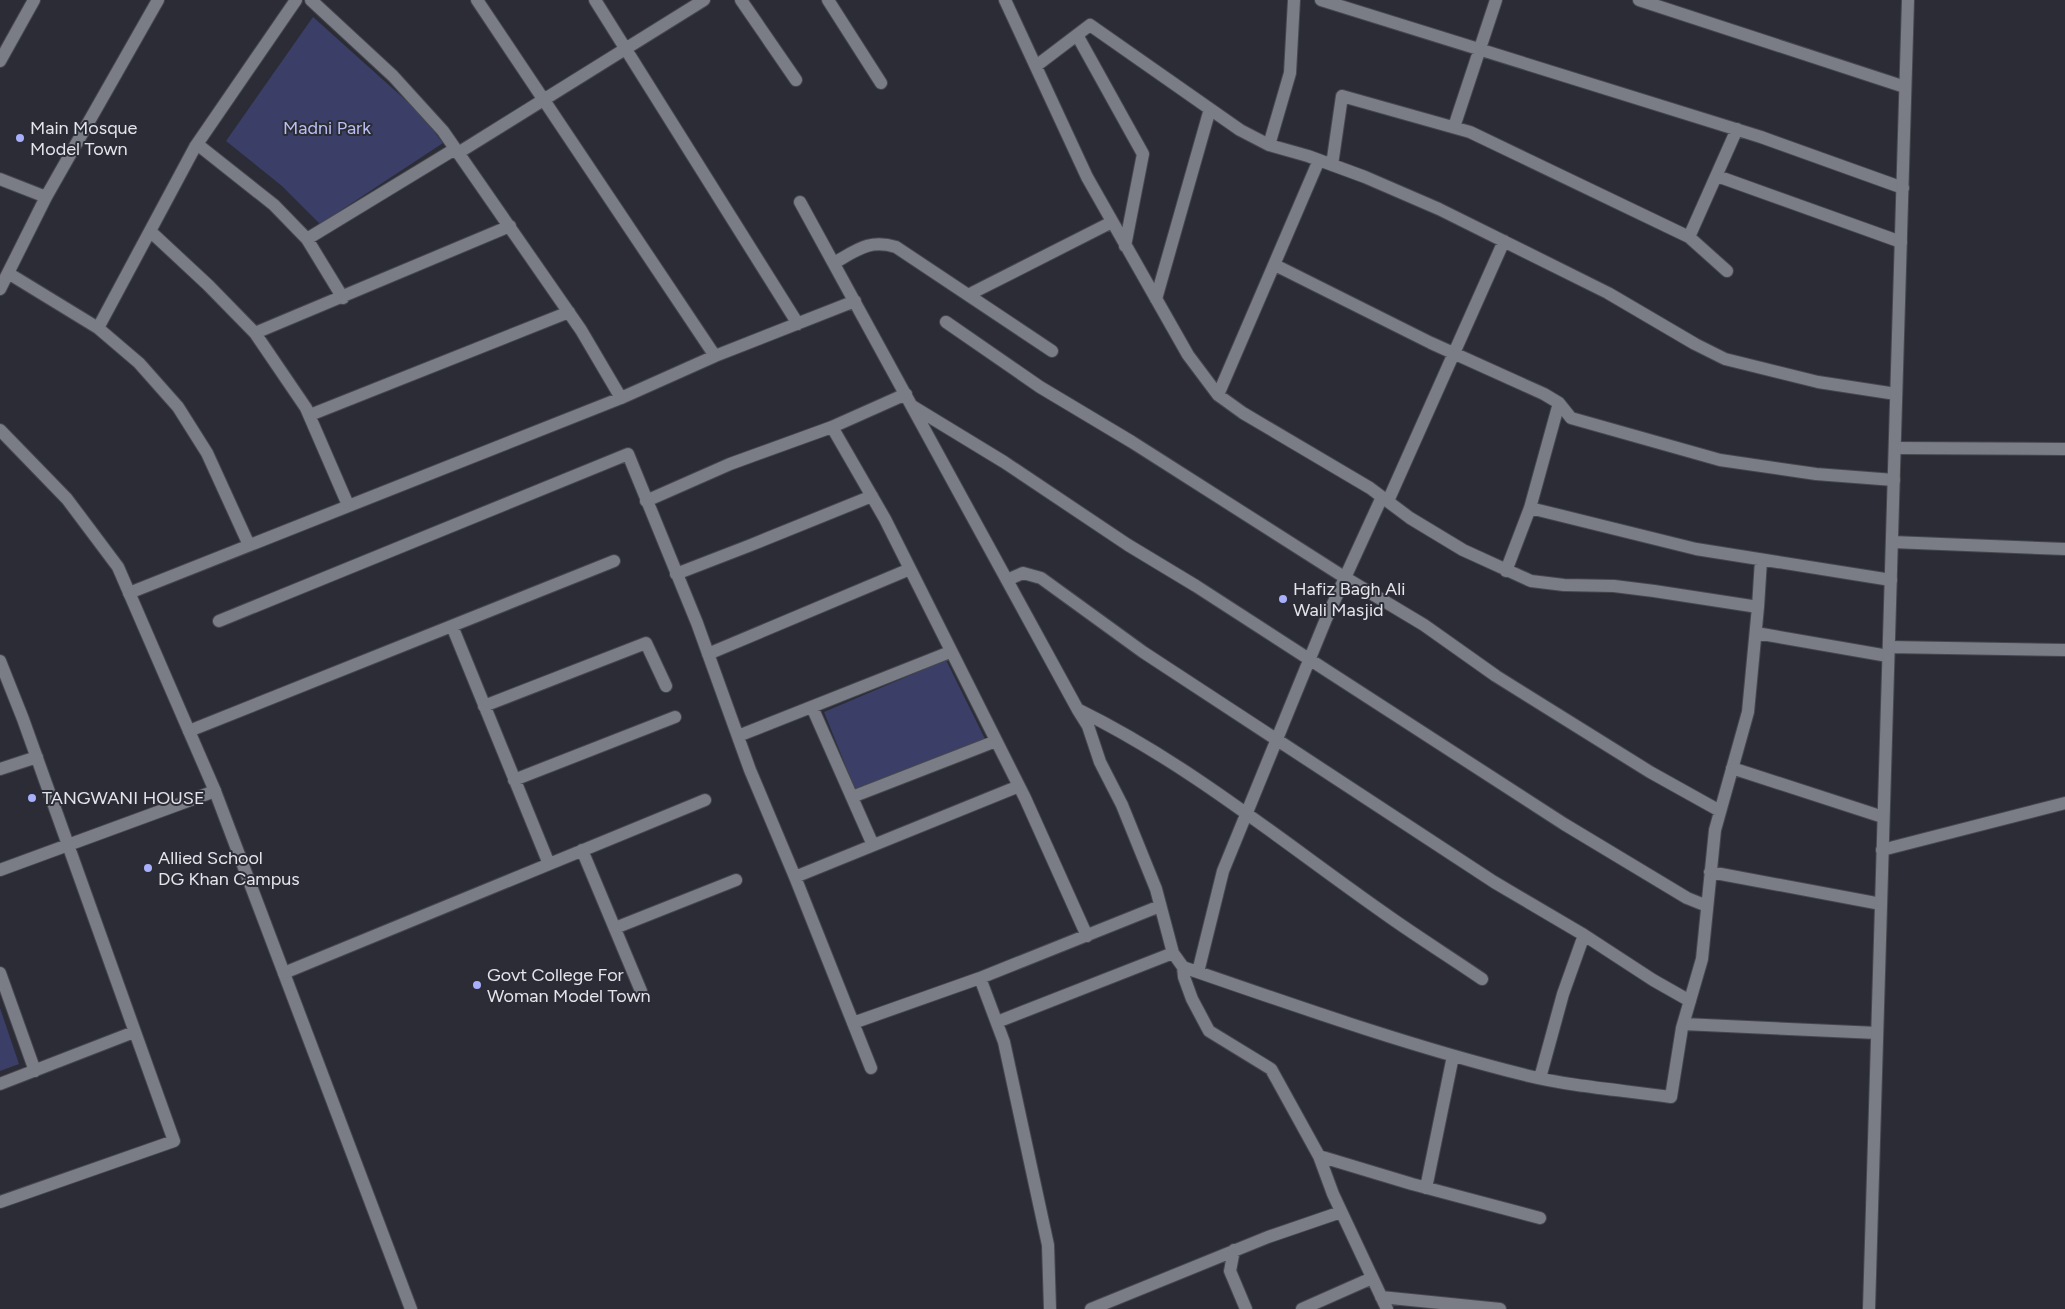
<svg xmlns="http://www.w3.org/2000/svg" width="2065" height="1309" font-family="Figtree,sans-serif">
<rect width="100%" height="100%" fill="#2b2c36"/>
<!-- green -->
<path fill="#3b3f68" d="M313 17 420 113 443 143 320 224 282 186 226 141Z
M946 660 985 739 855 789 824 712Z
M0 1008 19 1064 0 1071Z"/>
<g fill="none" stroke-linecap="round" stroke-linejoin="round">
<!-- street casing -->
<g stroke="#46474e" stroke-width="14">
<path id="street" d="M311 0 393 76 443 131 581 330 621 398
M477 0 715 356
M595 0 798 324
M741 0 796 80
M828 0 881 83
M1005 0 1087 177 1188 355 1218 395 1243 413 1370 488 1410 518 1463 550 1531 581 1564 585 1614 586 1654 591 1758 607
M1321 0 1761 137 1903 188
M1639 0 1905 87
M1077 35 1143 154 1125 246
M0 61 34 0
M1036 66 1090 25 1240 130 1269 145 1308 156 1365 177 1439 209 1608 293 1695 344 1725 359 1818 382 1896 394
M1454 127 1496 0
M197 144 274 205 307 239 343 298
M1269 145 1290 73 1294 0
M458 153 704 0
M1332 165 1342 96 1470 132 1689 237 1727 271
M1717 176 1901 242
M0 179 46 197
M800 202 1078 710 1088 726 1100 762 1122 805 1156 889 1173 953 1183 967C1296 1006 1409 1046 1525 1075 1574 1087 1622 1090 1671 1097L1682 1028 1702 959 1715 830 1748 712 1758 607 1761 560
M150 231 208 285 255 333 306 408 348 505
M1689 237 1737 129
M307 239 455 149
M834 263C857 250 869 239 896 247L1052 351
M1275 265 1431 343 1544 394 1559 403 1571 418 1720 460 1816 474 1894 480
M8 273 98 328 139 363 178 407 207 453 249 545
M0 289 46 197 158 0
M968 295 1112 222
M1156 299 1210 109
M946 322 1040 387 1132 442 1344 577 1424 625 1496 676 1650 772 1720 811
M98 328 195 147 296 0
M255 333 510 226
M1218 395 1319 160
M912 406 1004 462 1128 545 1196 586 1564 824 1687 898 1707 906
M310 415 569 312
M832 427 885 519 1025 798 1087 936
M1895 448 2065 449
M646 501 730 464 832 427 906 394
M1388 501 1504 241
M1530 508 1696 549 1891 580
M1892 542 2065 549
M1506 571 1530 508 1559 403
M676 574 751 545 872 496
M1007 580 1023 573 1041 578 1143 652 1494 882 1584 935 1653 980 1690 1001
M129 593 621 398 715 356 855 301
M219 621 628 454 697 623 750 770 795 877 871 1068
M452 626 549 864
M1756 633 1888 656
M1889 647 2065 650
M708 654 910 569
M0 661 23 719 174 1141 0 1202
M484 706 646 643 666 686
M812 707 873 845
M1079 710C1189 764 1284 843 1384 913 1416 936 1450 957 1482 979
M189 731 614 561
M738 736 950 652
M1732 768 1883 817
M0 769 37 757
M514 780 675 717
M852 797 996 741
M582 850 641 991
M1882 850 2065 803
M0 870 215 791
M1710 872 1881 904
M795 877 1019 786
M615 928 736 880
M1183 967 1184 977 1192 999 1209 1031 1271 1069 1319 1156 1333 1194 1387 1309
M1198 972 1223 871 1326 619 1382 497
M0 973 35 1071
M284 973 705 800
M980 978 1004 1042 1048 1245 1050 1309
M997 1022 1173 953
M853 1023 980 978 1160 906
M1683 1024 1877 1033
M1540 1078 1563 994 1584 935
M0 1084 134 1032
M1319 1156 1412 1184 1540 1218
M1426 1188 1453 1056
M1234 1250 1230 1271 1246 1309
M1381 1297 1500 1309
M1091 1309 1268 1237 1341 1212
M1302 1309 1372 1278"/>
</g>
<!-- secondary casing -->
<g stroke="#46474e" stroke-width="14">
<path id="secondary" d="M0 430 67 499 118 567 215 791 411 1309
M1869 1309 1908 0"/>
</g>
<!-- street -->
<use href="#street" stroke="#7a7c86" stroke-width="12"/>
<!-- secondary -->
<use href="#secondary" stroke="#7a7c86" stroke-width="12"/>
</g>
<!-- markers -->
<g fill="#a8b0fc" stroke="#2b2c36" stroke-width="2">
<circle cx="20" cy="138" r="5"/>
<circle cx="1283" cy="599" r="5"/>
<circle cx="32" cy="798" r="5"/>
<circle cx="148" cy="868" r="5"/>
<circle cx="477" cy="985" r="5"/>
</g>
<g text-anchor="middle" stroke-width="4" stroke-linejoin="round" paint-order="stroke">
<!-- poi labels -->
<g font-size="18" fill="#e4e5eb" stroke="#2b2c36" text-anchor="start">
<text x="30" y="134">Main Mosque<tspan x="30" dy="21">Model Town</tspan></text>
<text x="1293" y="595">Hafiz Bagh Ali<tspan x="1293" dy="21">Wali Masjid</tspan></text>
<text x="42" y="804">TANGWANI HOUSE</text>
<text x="158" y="864">Allied School<tspan x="158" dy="21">DG Khan Campus</tspan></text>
<text x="487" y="981">Govt College For<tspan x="487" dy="21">Woman Model Town</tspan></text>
</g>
<!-- park labels -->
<g font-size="18" fill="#bac0f3" stroke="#2b2c36">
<text x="327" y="134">Madni Park</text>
</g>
</g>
</svg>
